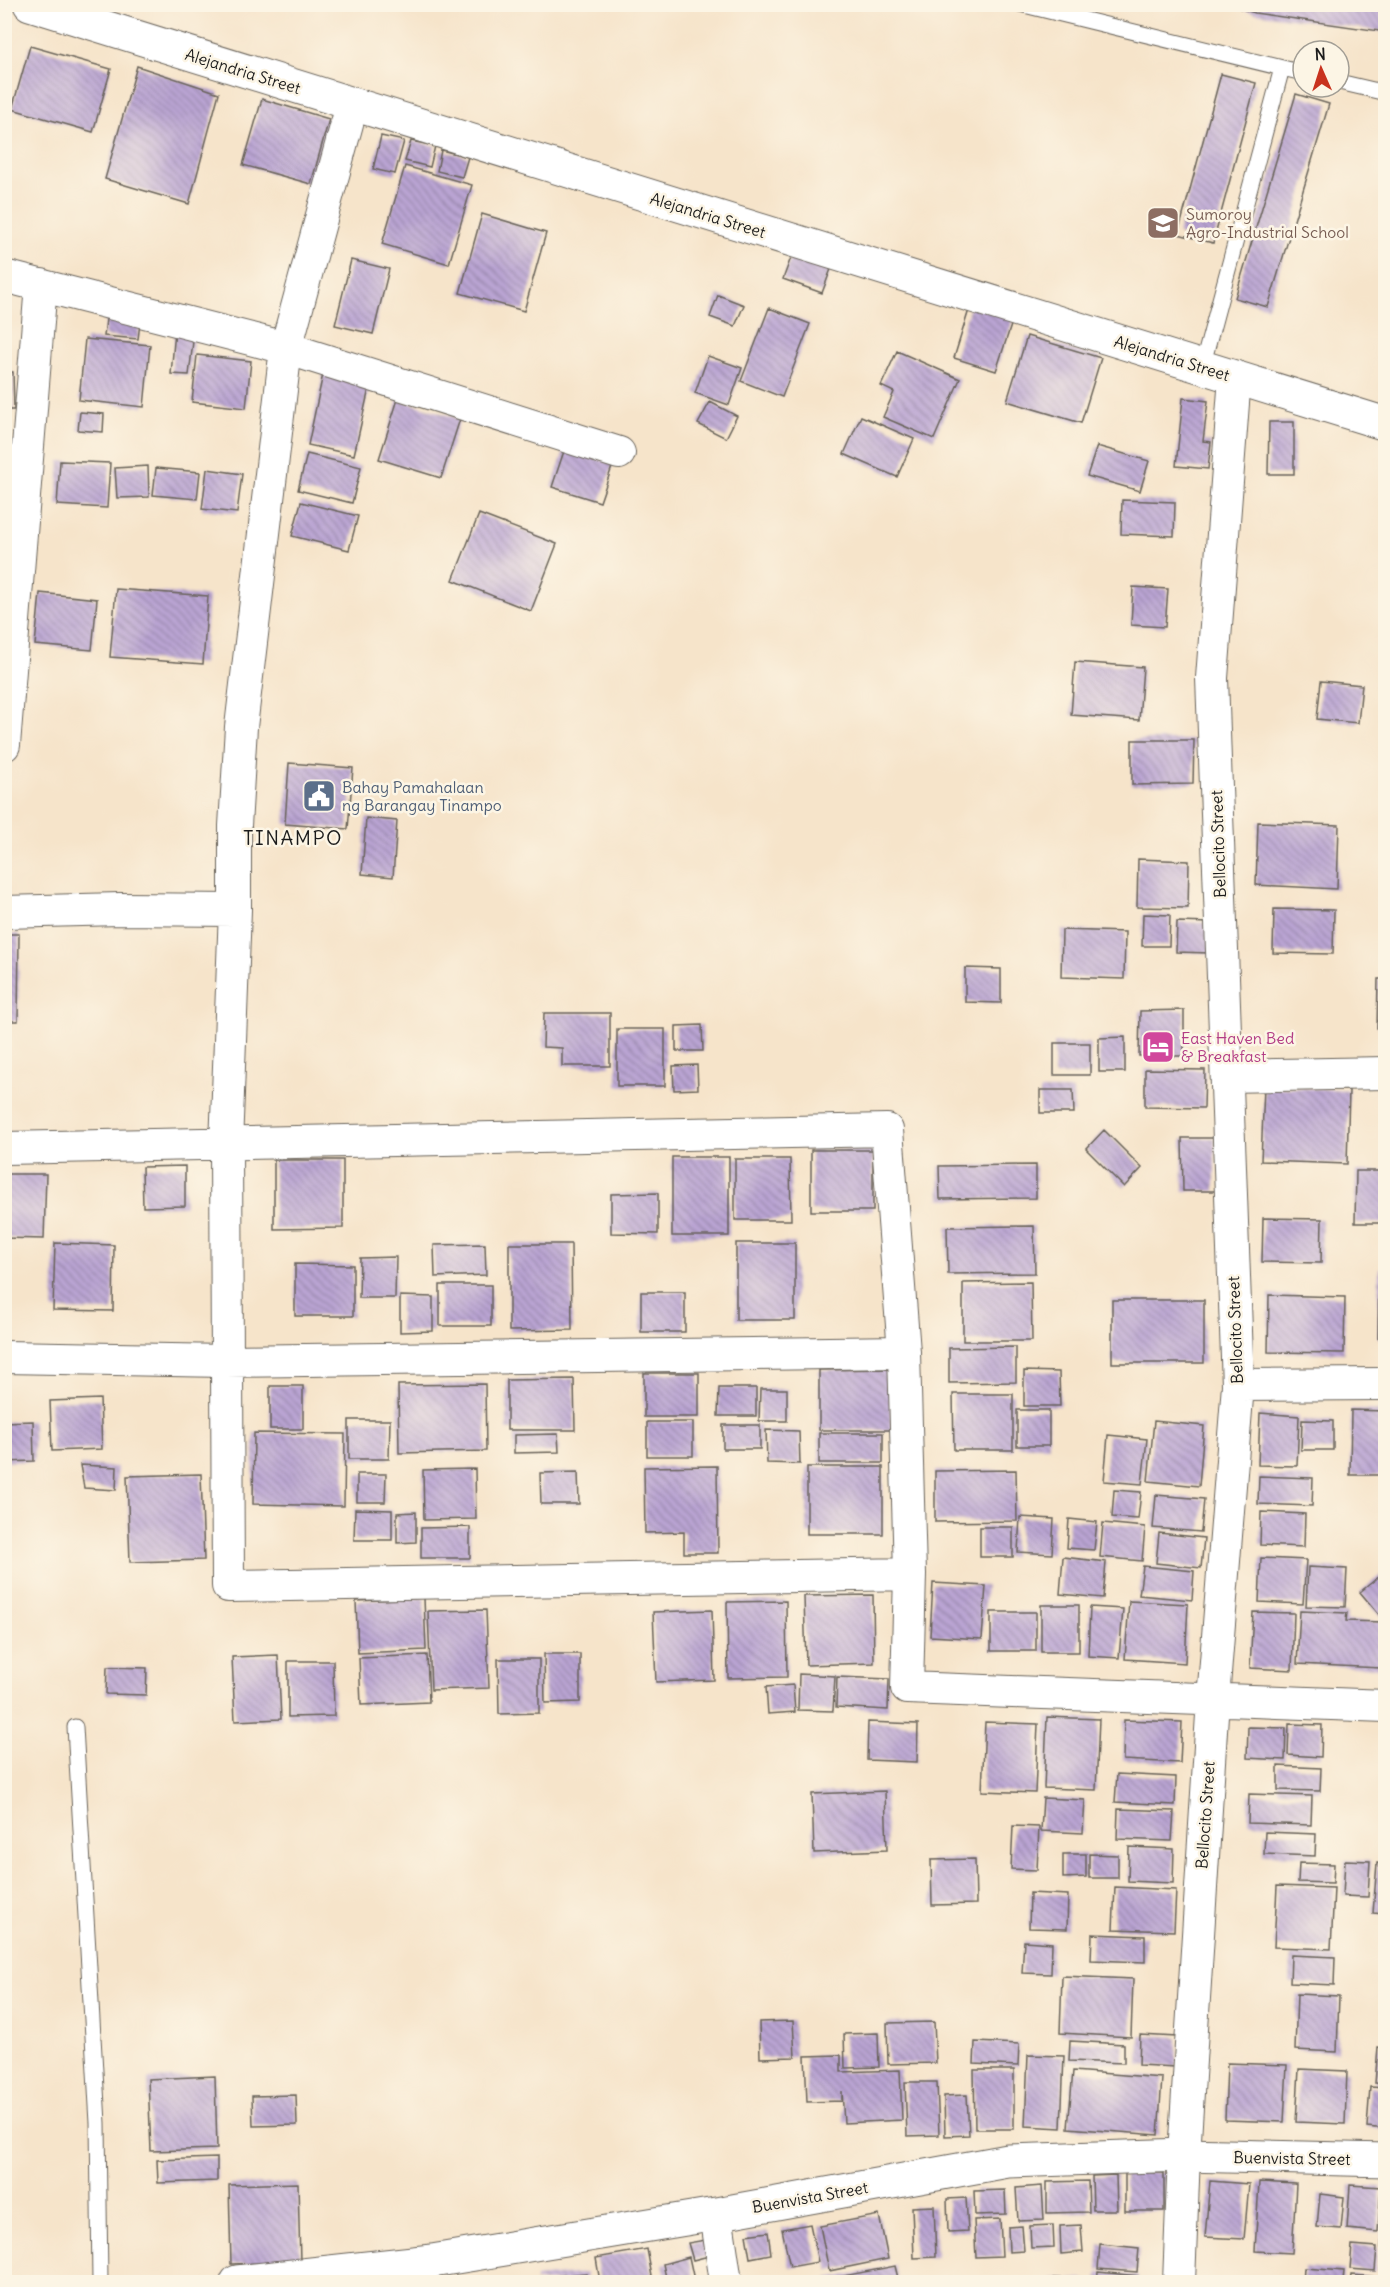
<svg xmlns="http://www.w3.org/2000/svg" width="1390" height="2287" font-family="Delius,sans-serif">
<defs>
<pattern id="building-back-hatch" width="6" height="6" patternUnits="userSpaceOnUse" patternTransform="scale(1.5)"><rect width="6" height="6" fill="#baa4d3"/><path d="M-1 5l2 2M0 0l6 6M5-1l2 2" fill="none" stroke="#9685aa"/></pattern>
</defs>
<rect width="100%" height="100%" fill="#fcf5e5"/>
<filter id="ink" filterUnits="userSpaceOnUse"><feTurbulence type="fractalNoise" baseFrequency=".0167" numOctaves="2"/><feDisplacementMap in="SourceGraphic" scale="12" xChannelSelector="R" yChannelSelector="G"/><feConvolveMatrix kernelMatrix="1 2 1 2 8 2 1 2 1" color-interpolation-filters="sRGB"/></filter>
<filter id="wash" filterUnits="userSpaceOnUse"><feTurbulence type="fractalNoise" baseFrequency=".008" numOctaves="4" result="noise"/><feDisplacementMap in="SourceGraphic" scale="24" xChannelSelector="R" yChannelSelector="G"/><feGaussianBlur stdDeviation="1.35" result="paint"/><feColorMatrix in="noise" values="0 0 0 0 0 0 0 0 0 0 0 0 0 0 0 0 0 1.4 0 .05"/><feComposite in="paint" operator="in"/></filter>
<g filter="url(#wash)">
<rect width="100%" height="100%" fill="#f6e4ca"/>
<g id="blocks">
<!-- building -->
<path fill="url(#building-back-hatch)" d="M1225 4H1342L1386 11V32L1255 13Z
M30 46 111 69 93 132 12 109Z
M137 66 219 93 189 204 105 179Z
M1221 74 1256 83 1213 243 1178 234Z
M1296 94 1329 104 1268 307 1235 298Z
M262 99 329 119 311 184 243 165Z
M381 136 404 141 395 174 373 169Z
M411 141 435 146 430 167 405 161Z
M441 150 468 157 462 177 437 171Z
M405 166 472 185 449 264 382 244Z
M482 214 546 233 524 311 460 293Z
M792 255 831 269 822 293 783 279Z
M351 260 389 269 373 334 335 325Z
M718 295 744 305 735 326 710 317Z
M4 297 9 298 6 335H4Z
M972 300 1015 313 996 371 954 358Z
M769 308 810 324 782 397 741 381Z
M106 319 140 323 138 339 104 336Z
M175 331 194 333 189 375 171 374Z
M1027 336 1101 358 1081 423 1007 401Z
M85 339 150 345 144 407 79 400Z
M897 351 960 379 934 439 883 417 894 392 881 386Z
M197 355 251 361 246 408 192 402Z
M708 356 742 368 729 405 695 393Z
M4 372H13L14 410H4Z
M323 374 370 384 354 455 308 445Z
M1183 398 1208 401 1203 441 1211 442 1208 469 1176 466Z
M398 399 460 419 441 478 379 459Z
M710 402 737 416 726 438 698 424Z
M80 412 104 414 103 432 78 430Z
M861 416 914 439 897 477 844 454Z
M1269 422H1294V474H1268Z
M1097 446 1149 461 1140 491 1087 476Z
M565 448 613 464 600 502 552 487Z
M307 454 361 467 352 503 298 490Z
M60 461 110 463 107 508 57 505Z
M148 466 149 497 117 498 115 468Z
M156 468 200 472 197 499 153 495Z
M207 469 242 474 237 513 202 509Z
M1122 500 1175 502 1174 536 1121 534Z
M301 502 358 516 349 550 292 536Z
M479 514 557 544 531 611 453 580Z
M1133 587 1168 589 1165 627 1131 625Z
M116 589 208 596 203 664 110 657Z
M40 593 97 599 92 650 35 645Z
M1075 662 1143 667 1139 720 1071 715Z
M1321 681 1362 685 1358 723 1317 719Z
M1132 740H1194L1193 784 1132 785Z
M289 763 353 768 348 829 285 824Z
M366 818 397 821 393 877 362 874Z
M1258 822 1339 825 1337 889 1256 885Z
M1138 859 1189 861 1188 908 1137 907Z
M1274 909 1334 910 1333 954 1273 953Z
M1143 914 1170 915 1169 946H1142Z
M1177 922 1210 923V953L1176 952Z
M1062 930 1125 932 1124 979 1061 977Z
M4 934H19L18 1021H4Z
M965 968 1001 969V1003L965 1002Z
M1378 979H1386V1028H1377Z
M1184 1010V1056H1139L1140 1011Z
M544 1013H610V1066H562V1048L543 1047Z
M702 1025 703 1051H676V1026Z
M617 1029H665V1086H617Z
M1125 1037V1072H1099V1038Z
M1054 1043H1090V1075H1054Z
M697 1065 698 1089 674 1090 673 1066Z
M1145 1069 1205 1070 1204 1108 1145 1107Z
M1264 1087 1349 1090 1347 1164 1261 1161Z
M1040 1090H1073L1074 1113H1040Z
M1104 1130 1142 1168 1124 1187 1086 1149Z
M1182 1138H1215V1191H1183Z
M811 1150H873V1211H811Z
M672 1157H729V1236H672Z
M735 1159H790L791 1220H735Z
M274 1160H343V1228L274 1229Z
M1036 1165V1198L940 1199 939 1166Z
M185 1166V1206L143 1207 142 1167Z
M1356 1171H1386V1223H1355Z
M4 1174H46L44 1239 4 1238Z
M658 1193V1234L611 1233V1194Z
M1263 1218 1322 1219 1321 1263 1262 1262Z
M1034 1226 1035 1273 948 1274 947 1227Z
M55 1243 114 1245 113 1311 53 1310Z
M736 1243H795V1320H736Z
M485 1244 486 1275 435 1277 434 1245Z
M509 1244H571L572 1330 509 1331Z
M396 1257 395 1298H359L360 1258Z
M295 1264 353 1265V1316H295Z
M1379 1268H1386V1339L1378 1338Z
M1031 1282 1032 1341H963V1283Z
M440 1285H491V1326H440Z
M641 1292H685V1332H641Z
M1269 1295 1345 1297 1344 1353 1268 1352Z
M400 1296 433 1297V1331L400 1332Z
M1112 1300H1204V1363H1112Z
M1016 1347V1382L949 1383V1348Z
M890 1369 891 1430H819V1370Z
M1024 1371 1059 1372 1060 1406H1024Z
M644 1373H699V1417H644Z
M574 1379 575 1430H507V1380Z
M485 1384 486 1451 399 1453 398 1385Z
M270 1386H303V1429H270Z
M719 1388H756V1416H718Z
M760 1389H787V1421H759Z
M953 1394H1013V1450H954Z
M100 1399 102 1449 52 1451 50 1401Z
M1017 1410H1049V1446H1017Z
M1351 1410 1386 1411V1475H1350Z
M1260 1413 1299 1416 1297 1466 1258 1465Z
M349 1420H390L389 1459H349Z
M1302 1420 1333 1421V1450H1301Z
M33 1421 34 1461 4 1462V1422Z
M1154 1421 1204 1426 1199 1486 1148 1481Z
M647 1422H693V1456H647Z
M723 1425H760V1449H723Z
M766 1430 799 1431 800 1464 767 1463Z
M254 1433 345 1434 344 1506 253 1504Z
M819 1433H883V1463H819Z
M558 1434 559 1452 514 1453V1435Z
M1108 1435 1147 1439 1142 1484 1104 1481Z
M80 1465 117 1467 116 1490 84 1488Z
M717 1466 718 1553H684V1532L645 1533 644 1467Z
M807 1467H883V1534H807Z
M475 1469 476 1519 424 1520 423 1470Z
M1016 1470 1017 1521 935 1522V1471Z
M578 1472 579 1504H541L540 1473Z
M201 1474 204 1560 130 1562 127 1476Z
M357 1474H386L385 1502H357Z
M1259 1476 1313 1478 1312 1506 1258 1504Z
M1114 1490 1141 1492 1138 1519 1112 1517Z
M1156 1495 1204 1499 1201 1532 1153 1528Z
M355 1509 392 1510V1540H354Z
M416 1512V1542L397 1543V1513Z
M1261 1512 1305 1514 1304 1547 1260 1545Z
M1020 1517 1054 1519 1052 1554 1018 1552Z
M1069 1519 1097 1522 1094 1550 1067 1548Z
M1103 1523 1145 1527 1142 1561 1100 1557Z
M470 1527V1558H421V1528Z
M980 1527H1013V1557H980Z
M1159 1533 1204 1538 1201 1568 1156 1563Z
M1063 1557 1106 1562 1103 1598 1060 1594Z
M1261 1558 1306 1560 1303 1604 1259 1602Z
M1143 1566 1194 1571 1192 1600 1139 1595Z
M1308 1567 1347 1569 1345 1607 1306 1606Z
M1386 1571V1623L1360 1592Z
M933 1583 986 1586 982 1639 930 1636Z
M873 1595 874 1663 806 1665 804 1596Z
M424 1598 426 1650 358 1653 356 1601Z
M786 1601 787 1677 728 1678 727 1602Z
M1129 1601 1188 1604 1185 1663 1125 1659Z
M1041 1605H1079V1652H1041Z
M1090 1607 1123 1609 1119 1658 1088 1656Z
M486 1610 489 1688 431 1690 428 1611Z
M712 1610 714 1680 656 1682 653 1612Z
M1300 1611 1347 1613 1346 1621 1383 1622 1381 1668 1297 1664Z
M991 1612H1036V1651H991Z
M1253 1612 1294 1613 1292 1670 1250 1668Z
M544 1654H580V1702L545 1703Z
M278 1655 281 1719 235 1721 232 1657Z
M427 1655 429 1702 361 1705 359 1658Z
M498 1659H539V1713L499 1714Z
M288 1661H333L334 1716 288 1717Z
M107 1667 147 1668 146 1695 106 1694Z
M799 1674 835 1676 833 1711 798 1710Z
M837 1677 889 1679 888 1710 836 1707Z
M793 1685 795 1712 768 1714 766 1687Z
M1047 1717 1099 1719 1096 1790 1044 1788Z
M1124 1720 1182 1722 1180 1763 1123 1760Z
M868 1722 918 1724 917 1762 867 1760Z
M985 1722 1038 1724 1035 1793 982 1791Z
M1289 1724 1322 1725 1321 1757 1288 1755Z
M1248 1727 1286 1728 1285 1760 1247 1758Z
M1278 1766 1321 1768 1320 1791 1278 1790Z
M1117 1774 1176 1777 1175 1805 1115 1802Z
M885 1791 887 1850 814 1853 812 1794Z
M1249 1794 1312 1796 1311 1825 1248 1823Z
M1043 1798 1085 1800 1083 1833 1041 1831Z
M1118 1809 1174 1811 1172 1841 1117 1839Z
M1013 1826 1039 1827 1037 1870 1011 1869Z
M1265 1832 1316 1834 1315 1856 1264 1854Z
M1129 1847 1174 1849 1173 1883 1128 1881Z
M1063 1854H1086V1877L1063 1878Z
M1089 1854 1118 1855V1878H1089Z
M975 1859 976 1904 932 1905 931 1860Z
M1345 1860 1370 1861 1368 1897 1343 1896Z
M1299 1863 1334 1864 1333 1883 1298 1882Z
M1377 1863 1386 1864V1914L1373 1913Z
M1277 1886 1334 1888 1331 1949 1274 1947Z
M1115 1887 1176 1890 1174 1931 1113 1929Z
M1030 1893 1068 1895 1067 1929 1029 1928Z
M1383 1922H1386V1949L1381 1948Z
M1092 1934 1145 1936V1962L1091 1960Z
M1024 1941 1052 1943 1051 1974 1022 1973Z
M1291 1955 1335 1957 1334 1985 1290 1983Z
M1062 1976 1133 1979 1131 2037 1060 2033Z
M1297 1994 1339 1996 1337 2052 1295 2050Z
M793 2021 795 2057 760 2058 759 2022Z
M934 2022 936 2063 888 2064 887 2023Z
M878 2033 879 2067 845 2068 844 2034Z
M1140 2035 1177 2037 1176 2067 1139 2065Z
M1070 2041 1124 2044V2063L1069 2061Z
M975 2042 1019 2044 1018 2066 974 2064Z
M1378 2047 1386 2048V2084L1375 2083Z
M841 2055V2072L900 2070 902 2120 844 2123 842 2091V2101L807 2102 805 2056Z
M1028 2055 1064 2056 1061 2128 1025 2126Z
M1227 2063 1287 2065 1284 2122 1225 2120Z
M1299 2069 1347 2071 1345 2124 1296 2122Z
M974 2070H1014V2129H975Z
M1073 2071 1162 2078 1158 2135 1068 2128Z
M215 2076 217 2149 151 2151 148 2079Z
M905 2082H937L939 2135 907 2136Z
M1370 2087 1386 2088V2129L1367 2127Z
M296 2095 297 2125 253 2126 252 2096Z
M967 2095 969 2135 945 2136 944 2096Z
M217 2158V2181L158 2183 157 2160Z
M1125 2172 1164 2173V2211H1125Z
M1116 2175 1117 2210H1093L1092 2176Z
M1088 2181 1089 2212 1047 2213V2182Z
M1210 2181 1249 2184 1244 2239 1205 2237Z
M1259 2182 1296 2184 1292 2253 1255 2251Z
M298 2183 300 2262 231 2264 229 2185Z
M1350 2185 1381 2187 1378 2232 1347 2229Z
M1042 2186 1044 2220 1018 2221 1016 2188Z
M1005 2190 1006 2214 975 2215 974 2191Z
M1320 2194 1344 2197 1341 2229 1317 2227Z
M966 2198 968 2231 948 2232 947 2199Z
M934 2206 936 2257 914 2258 912 2207Z
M1384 2214H1386V2249L1381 2248Z
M879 2215 888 2259 829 2271 820 2226Z
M1000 2219 1002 2256 976 2257 974 2220Z
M810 2224 818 2262 790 2267 782 2229Z
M1053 2225 1054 2247 1031 2248 1030 2226Z
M1081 2225 1083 2252 1061 2254 1060 2226Z
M1022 2226 1024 2251 1009 2252 1008 2227Z
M768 2232 771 2254 750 2258 746 2235Z
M705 2240 709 2256 693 2260 688 2243Z
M1100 2244 1139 2248 1137 2272 1098 2269Z
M1352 2245 1377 2247 1375 2271 1350 2269Z
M647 2249 653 2282H600L596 2258Z
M1382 2256H1386V2277H1381Z
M689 2257 694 2280 667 2282 663 2264Z
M895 2266 899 2282H828V2279Z
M1304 2268 1344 2271 1343 2282H1303Z
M1098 2272 1138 2276 1137 2282H1097Z
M586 2273 587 2282H535V2278Z
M1352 2275 1377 2277V2282H1351Z
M1053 2278 1087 2280V2282H1052Z"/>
</g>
</g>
<g filter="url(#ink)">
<use href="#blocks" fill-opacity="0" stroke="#686259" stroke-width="1.5"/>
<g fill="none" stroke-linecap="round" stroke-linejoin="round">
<!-- lane casing -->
<g stroke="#686259" stroke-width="17">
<path id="lane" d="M1020 4 1303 73
M1339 82 1386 93
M1202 367 1282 68
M75 1727 98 2123 100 2282"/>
</g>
<!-- street casing -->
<g stroke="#686259" stroke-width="34">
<path id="street" d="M352 105 286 348 241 727 235 826V910L226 1145 228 1586 910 1574
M4 276 286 348 619 453
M4 745 41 285
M4 912 120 909 235 910
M1227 1076 1386 1073
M4 1148 887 1130 904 1352 910 1574 907 1688 1386 1706
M4 1357 226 1361 904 1352
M1238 1385 1386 1384
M716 2214 726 2282
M1179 2282 1184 2155 1213 1699 1238 1385 1212 678 1235 377"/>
</g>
<!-- secondary casing -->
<g stroke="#686259" stroke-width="35">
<path id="secondary" d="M30 4 1386 424
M237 2282 432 2261 716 2214 1008 2161 1184 2155 1386 2160"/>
</g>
<!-- lane -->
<use href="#lane" stroke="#fff" stroke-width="15"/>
<!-- street -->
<use href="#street" stroke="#fff" stroke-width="32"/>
<!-- secondary -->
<use href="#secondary" stroke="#fff" stroke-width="33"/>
</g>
</g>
<!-- icons -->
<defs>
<g id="school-square" transform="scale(1.725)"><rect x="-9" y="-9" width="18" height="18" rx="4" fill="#8d6e63" stroke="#fcf5e5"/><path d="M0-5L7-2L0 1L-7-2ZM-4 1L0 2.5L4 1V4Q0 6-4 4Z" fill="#fff"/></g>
<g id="civic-square" transform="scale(1.725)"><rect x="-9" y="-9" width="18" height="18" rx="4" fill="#5c6f8a" stroke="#fcf5e5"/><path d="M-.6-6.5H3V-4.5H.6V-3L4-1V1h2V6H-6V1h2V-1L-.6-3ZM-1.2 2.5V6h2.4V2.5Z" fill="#fff"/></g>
<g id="hotel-square" transform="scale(1.725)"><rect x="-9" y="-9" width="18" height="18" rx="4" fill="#d1479c" stroke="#fcf5e5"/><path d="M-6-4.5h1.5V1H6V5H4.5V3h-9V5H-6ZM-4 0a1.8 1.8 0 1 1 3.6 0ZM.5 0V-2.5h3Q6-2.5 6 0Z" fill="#fff"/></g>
</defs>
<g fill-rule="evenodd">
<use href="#school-square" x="1163" y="223"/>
<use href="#civic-square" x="319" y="796"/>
<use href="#hotel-square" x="1158" y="1047"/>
</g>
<g text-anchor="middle" stroke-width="5" stroke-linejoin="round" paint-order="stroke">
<!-- street labels -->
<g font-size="16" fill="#1c1c1c" stroke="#fcf5e5">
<text transform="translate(243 71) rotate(17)" y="6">Alejandria Street</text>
<text transform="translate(708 215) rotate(17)" y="6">Alejandria Street</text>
<text transform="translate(1172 358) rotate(17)" y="6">Alejandria Street</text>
<text transform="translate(1218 844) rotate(-92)" y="6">Bellocito Street</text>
<text transform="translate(1235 1330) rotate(-92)" y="6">Bellocito Street</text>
<text transform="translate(1205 1815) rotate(-86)" y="6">Bellocito Street</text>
<text transform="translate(1292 2158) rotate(1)" y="6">Buenvista Street</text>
<text transform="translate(810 2197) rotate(-10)" y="6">Buenvista Street</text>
</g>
<!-- education labels -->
<g font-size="16" fill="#785e54" stroke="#fcf5e5" text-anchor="start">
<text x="1186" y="220">Sumoroy<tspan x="1186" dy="18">Agro-Industrial School</tspan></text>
</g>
<!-- service labels -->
<g font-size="16" fill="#4e5e75" stroke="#fcf5e5" text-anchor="start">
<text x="342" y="793">Bahay Pamahalaan<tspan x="342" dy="18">ng Barangay Tinampo</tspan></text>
</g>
<!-- hotel labels -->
<g font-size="16" fill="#b23c85" stroke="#fcf5e5" text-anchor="start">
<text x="1181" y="1044">East Haven Bed<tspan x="1181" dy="18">&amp; Breakfast</tspan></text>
</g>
<!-- quarter labels -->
<g font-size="20" letter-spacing="1.5" fill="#1c1c1c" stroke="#fcf5e5">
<text x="293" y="845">TINAMPO</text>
</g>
</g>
<!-- margin -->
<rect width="1390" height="2287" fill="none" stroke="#fcf5e5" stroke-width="24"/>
<!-- north arrow -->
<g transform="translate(1321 69) rotate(357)"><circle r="28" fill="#fcf5e5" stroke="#a29e95" stroke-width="1.5"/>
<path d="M0-4.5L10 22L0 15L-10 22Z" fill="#c8321e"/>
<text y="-9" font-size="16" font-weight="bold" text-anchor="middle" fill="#1c1c1c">N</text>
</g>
</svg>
